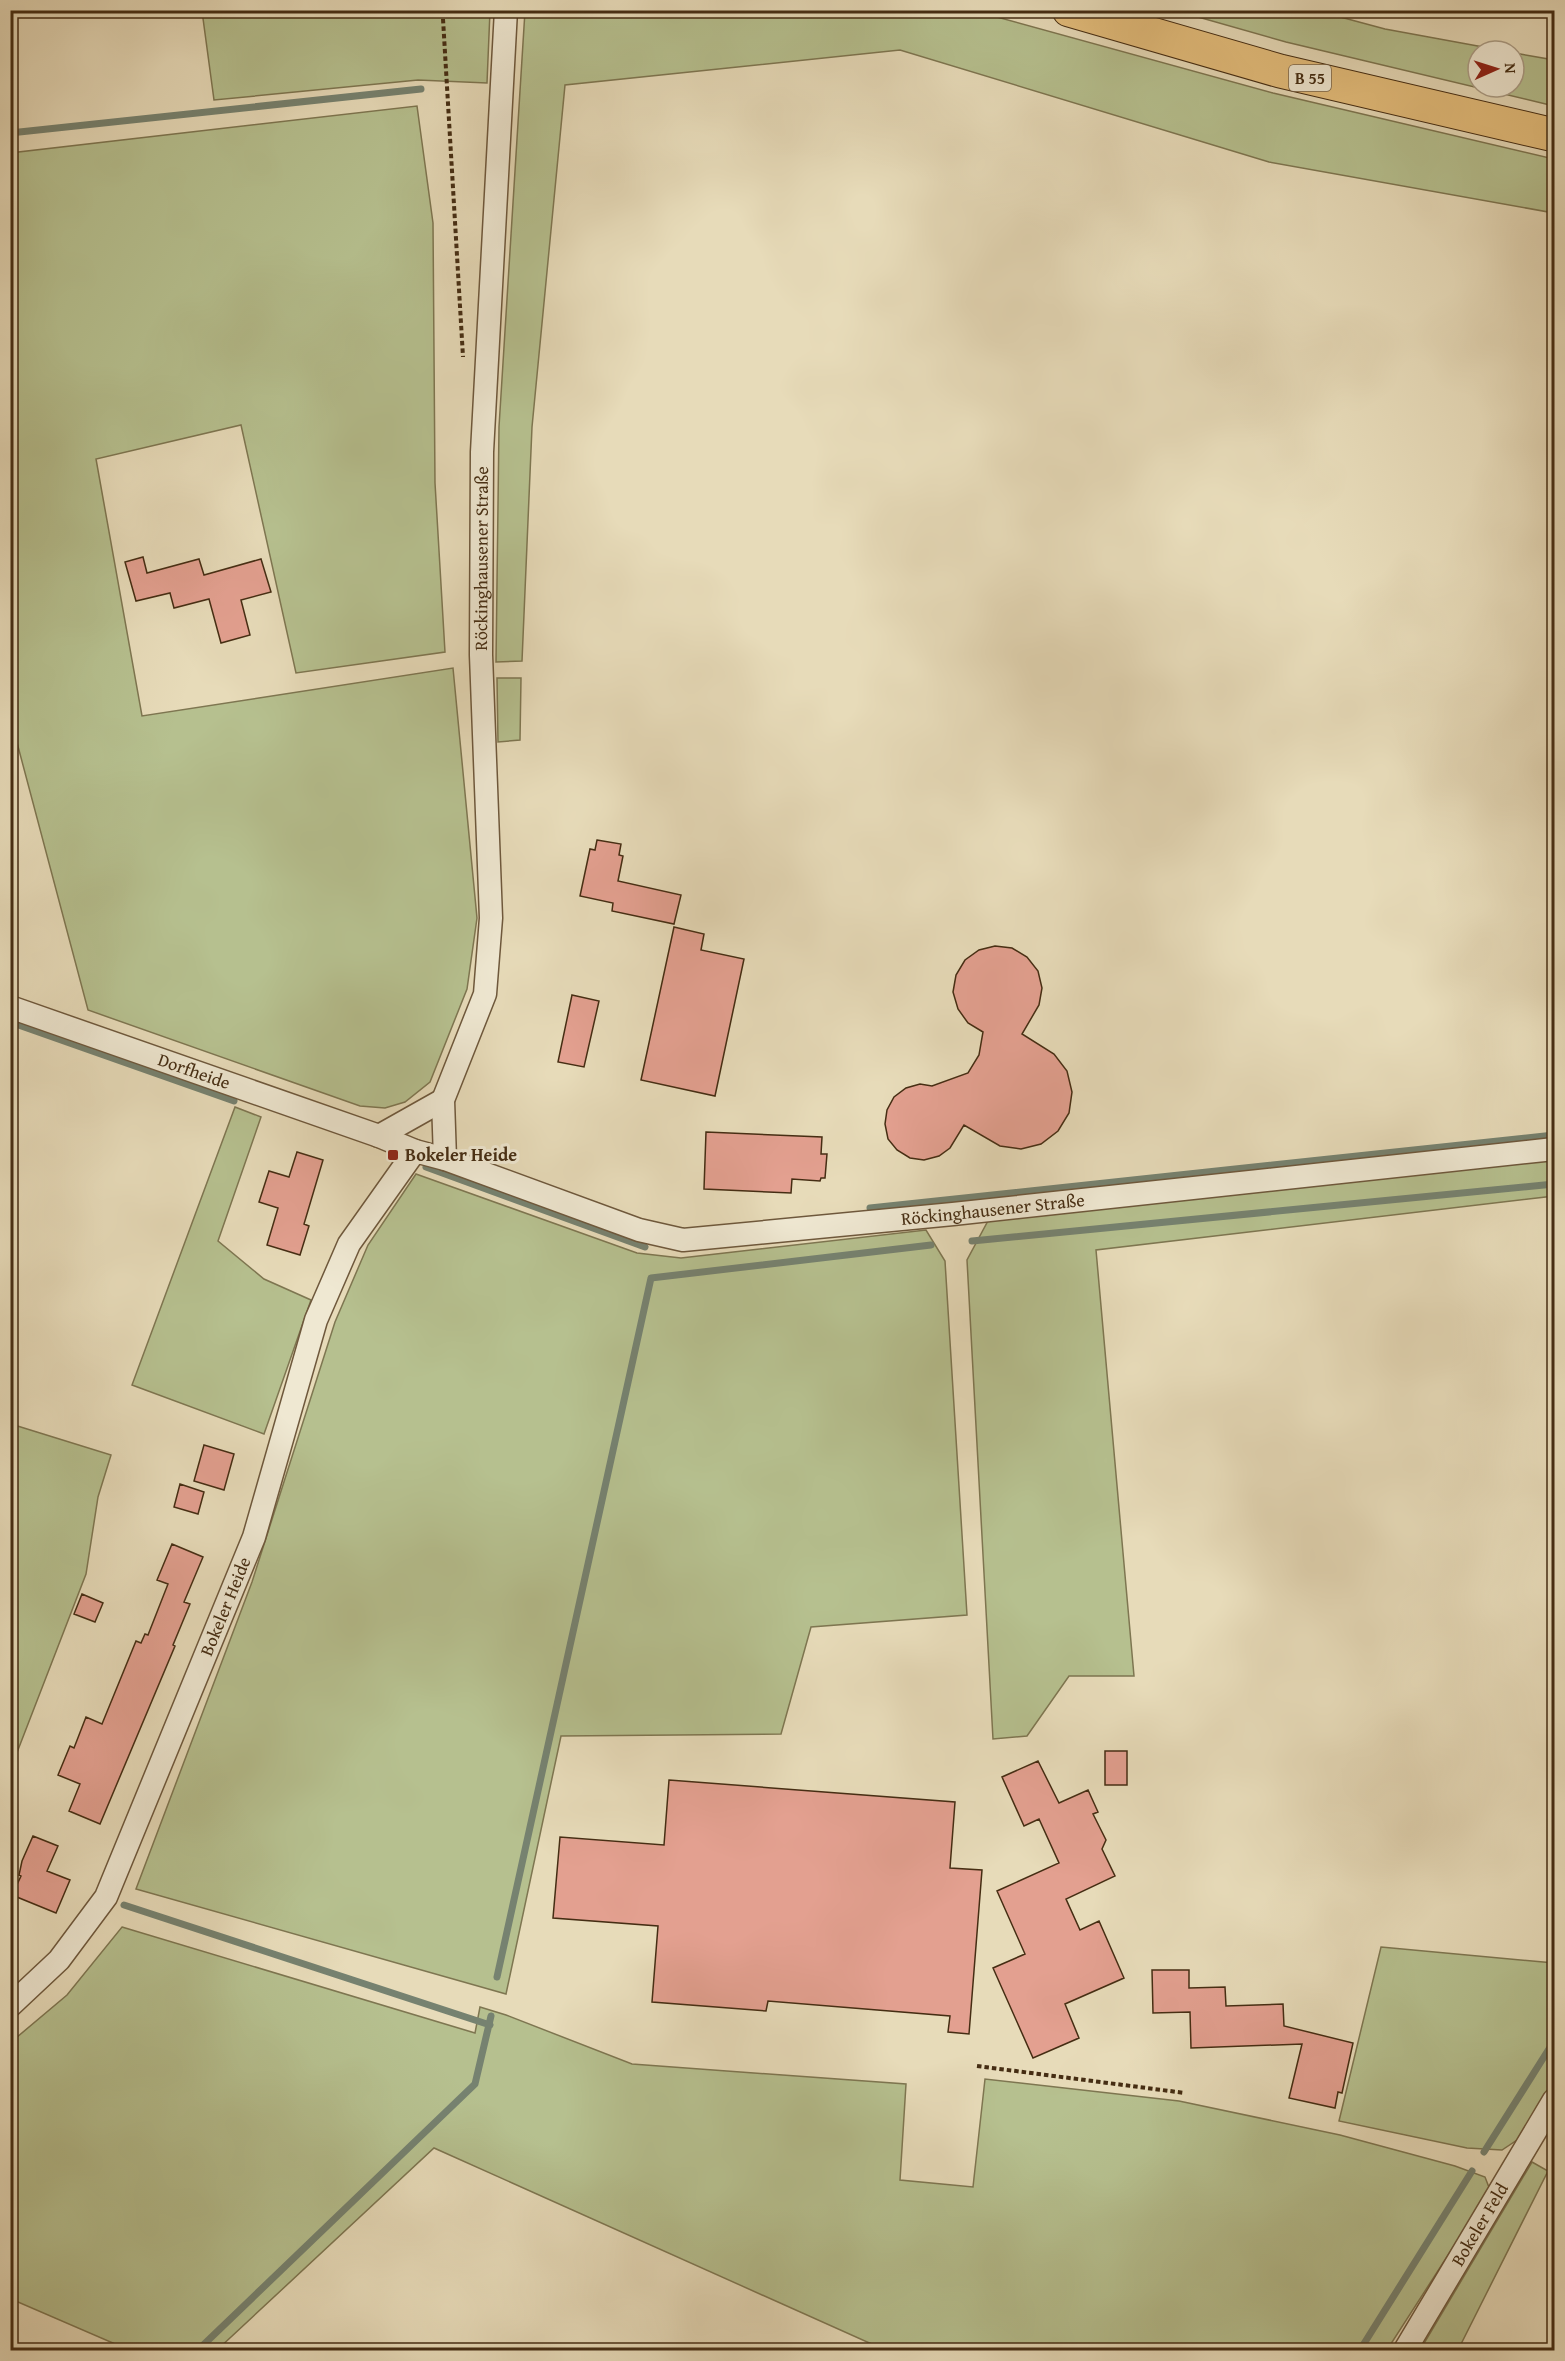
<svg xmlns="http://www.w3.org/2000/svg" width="1565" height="2361" font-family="'Gentium Book Plus',serif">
<rect width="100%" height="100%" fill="#e7dbb9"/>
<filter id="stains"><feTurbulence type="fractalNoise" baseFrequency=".00333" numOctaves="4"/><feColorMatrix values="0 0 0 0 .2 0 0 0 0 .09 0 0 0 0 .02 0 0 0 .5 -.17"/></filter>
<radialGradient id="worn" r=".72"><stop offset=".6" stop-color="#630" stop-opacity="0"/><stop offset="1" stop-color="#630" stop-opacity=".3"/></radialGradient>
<!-- green -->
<path fill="#b6c08f" stroke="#7e7651" stroke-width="1.5" d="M202 11H490L487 83 418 80 214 100Z
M525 11H975L1273 93 1554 159V213L1269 162 900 50 565 85 532 427 522 661 496 662 499 427Z
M1177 11H1318L1385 29 1505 51H1478V87H1514V53L1554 60V106L1286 42Z
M417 106 433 223 435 483 445 652 296 673 241 425 96 459 142 716 453 668 477 918 467 989 430 1082 405 1102 385 1108 360 1106 88 1010 11 720 10 153Z
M497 678H521L520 740 498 742Z
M235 1107 261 1117 218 1241 264 1279 311 1300 264 1434 132 1385Z
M1554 1158V1196L1096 1250 1134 1676H1069L1027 1736 993 1739 967 1260 989 1219Z
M416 1174 637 1253 681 1258 926 1230 945 1261 967 1615 811 1627 781 1734 561 1736 506 1994 136 1889 252 1582 335 1322 368 1245Z
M11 1424 111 1455 98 1497 86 1574 11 1768Z
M122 1927 475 2033 480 2007 506 2015 632 2064 906 2084 900 2180 973 2187 985 2079 1179 2101 1340 2135 1455 2166 1485 2177 1490 2190 1387 2350H885L434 2148 217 2350H129L11 2299 10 2043 67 1995Z
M1381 1947 1554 1963V2080L1520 2138 1502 2150 1467 2148 1339 2121Z
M1532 2162 1548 2171 1458 2350H1420Z"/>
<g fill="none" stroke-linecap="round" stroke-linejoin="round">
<!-- stream -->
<path stroke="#768270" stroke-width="7" d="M10 133 421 89
M10 1022 234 1101
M426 1167 645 1247
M870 1208 1554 1135
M972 1241 1554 1184
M124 1905 490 2025
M497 1977 651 1278 931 1245
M1484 2152 1554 2041
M198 2350 475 2084 491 2016
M1360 2350 1472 2171"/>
</g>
<!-- building -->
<path fill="#e3a090" stroke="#452d13" stroke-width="1.5" d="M143 557 147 573 199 559 204 575 261 559 271 592 241 600 250 635 221 643 209 599 174 608 170 593 136 601 125 562Z
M597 840 621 844 619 855 623 856 618 881 681 895 674 924 612 911 613 903 580 896 590 849 595 850Z
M674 927 704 934 701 950 744 959 715 1096 641 1080Z
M995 946 1012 948 1027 957 1038 971 1042 988 1039 1005 1022 1034 1054 1054 1067 1071 1072 1092 1069 1113 1058 1131 1041 1144 1021 1149 1000 1146 964 1125 950 1148 939 1156 924 1160 910 1158 897 1150 888 1139 885 1124 887 1110 894 1097 906 1088 920 1084 932 1086 968 1073 979 1055 983 1032 968 1023 958 1009 953 992 956 975 965 960 979 950Z
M572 995 599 1001 584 1067 558 1062Z
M706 1132 822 1137 821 1154H827L825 1178H821L820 1181 792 1179 791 1193 704 1189Z
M297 1152 323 1160 304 1224 309 1226 300 1255 267 1245 278 1208 259 1202 269 1171 289 1177Z
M204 1445 234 1454 224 1490 194 1481Z
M180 1484 204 1492 198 1514 174 1507Z
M172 1544 203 1557 184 1602 190 1604 173 1645 175 1646 100 1824 69 1811 80 1784 58 1775 70 1746 74 1748 86 1717 102 1724 136 1641 141 1643 145 1634 148 1635 168 1584 157 1580Z
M82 1594 103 1603 95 1622 74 1614Z
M1105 1751H1127V1785H1105Z
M1038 1761 1059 1803 1088 1790 1098 1812 1093 1814 1106 1840 1102 1849 1115 1876 1066 1899 1080 1930 1099 1921 1124 1978 1065 2004 1079 2038 1033 2058 993 1968 1025 1954 997 1891 1059 1863 1039 1819 1024 1826 1002 1777Z
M669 1780 955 1802 950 1868 982 1870 969 2034 948 2032 950 2016 768 2001 766 2011 652 2002 658 1926 553 1918 560 1837 664 1845Z
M33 1836 58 1846 47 1871 70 1880 56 1913 12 1895 21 1876 19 1875 22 1861Z
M1152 1970H1189V1988L1225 1987 1226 2006 1283 2004 1284 2026 1353 2043 1342 2093 1338 2092 1335 2108 1289 2098 1302 2044 1191 2048 1190 2012 1153 2013Z"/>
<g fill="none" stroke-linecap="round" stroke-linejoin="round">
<!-- minor casing -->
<g stroke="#6e583c" stroke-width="25">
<g id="minor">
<path id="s1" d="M10 1007 379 1136 415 1151 445 1159 639 1230 683 1240 953 1214 1554 1149"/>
<path d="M379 1136 443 1100"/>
<path id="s2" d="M445 1159 443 1100 485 994 491 918 481 655 482 452 506 10"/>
<path id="s3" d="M10 2006 59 1960 106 1897 254 1537 316 1320 349 1244 415 1151"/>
<path id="s4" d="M1405 2350 1554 2100"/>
</g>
</g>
<!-- primary casing -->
<g stroke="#452d13" stroke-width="35">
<path id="primary" d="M1069 10 1280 71 1554 135"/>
</g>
<!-- path -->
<path stroke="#452d13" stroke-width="4" stroke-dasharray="4.5 3" stroke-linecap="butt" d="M443 19 463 357
M977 2066 1185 2093"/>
<!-- minor -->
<use href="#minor" stroke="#efe8d2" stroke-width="22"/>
<!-- primary -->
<use href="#primary" stroke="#e4be7c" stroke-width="33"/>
</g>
<!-- markers -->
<rect fill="#8f2418" stroke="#efe8d2" stroke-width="2" x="387" y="1149" width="12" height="12" rx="3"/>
<g text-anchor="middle" stroke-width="6" stroke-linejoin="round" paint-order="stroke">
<!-- shield labels -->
<rect fill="#efe8d2" stroke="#78654c" stroke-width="1.5" x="1289" y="65" width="42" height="26" rx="4.5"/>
<g font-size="16" font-weight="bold" fill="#452d13">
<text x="1310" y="84">B 55</text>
</g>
<!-- street labels -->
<g font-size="18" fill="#452d13" stroke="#efe8d2">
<text dy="6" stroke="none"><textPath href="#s2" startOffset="609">Röckinghausener Straße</textPath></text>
<text dy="6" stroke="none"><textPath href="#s1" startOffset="195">Dorfheide</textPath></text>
<text dy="6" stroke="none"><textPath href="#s1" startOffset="1024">Röckinghausener Straße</textPath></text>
<text dy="6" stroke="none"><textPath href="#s3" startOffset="460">Bokeler Heide</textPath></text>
<text dy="6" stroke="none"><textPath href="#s4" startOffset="146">Bokeler Feld</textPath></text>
</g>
<!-- poi labels -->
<g font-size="18" font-weight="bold" fill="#452d13" stroke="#efe8d2" text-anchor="start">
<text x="405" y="1161">Bokeler Heide</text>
</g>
</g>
<!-- margin -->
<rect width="1565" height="2361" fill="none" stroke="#e7dbb9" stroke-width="36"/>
<rect x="12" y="12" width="1541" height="2337" fill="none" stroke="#452d13" stroke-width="3"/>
<rect x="18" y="18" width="1529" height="2325" fill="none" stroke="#452d13" stroke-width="1.5"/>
<!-- north arrow -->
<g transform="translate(1496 69) rotate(87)"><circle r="28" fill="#efe8d2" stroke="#ab9d86" stroke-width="1.5"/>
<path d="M0-4.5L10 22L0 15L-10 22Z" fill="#8f2418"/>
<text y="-9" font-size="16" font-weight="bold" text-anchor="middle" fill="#452d13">N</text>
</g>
<rect width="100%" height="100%" filter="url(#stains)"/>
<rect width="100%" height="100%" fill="url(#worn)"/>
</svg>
